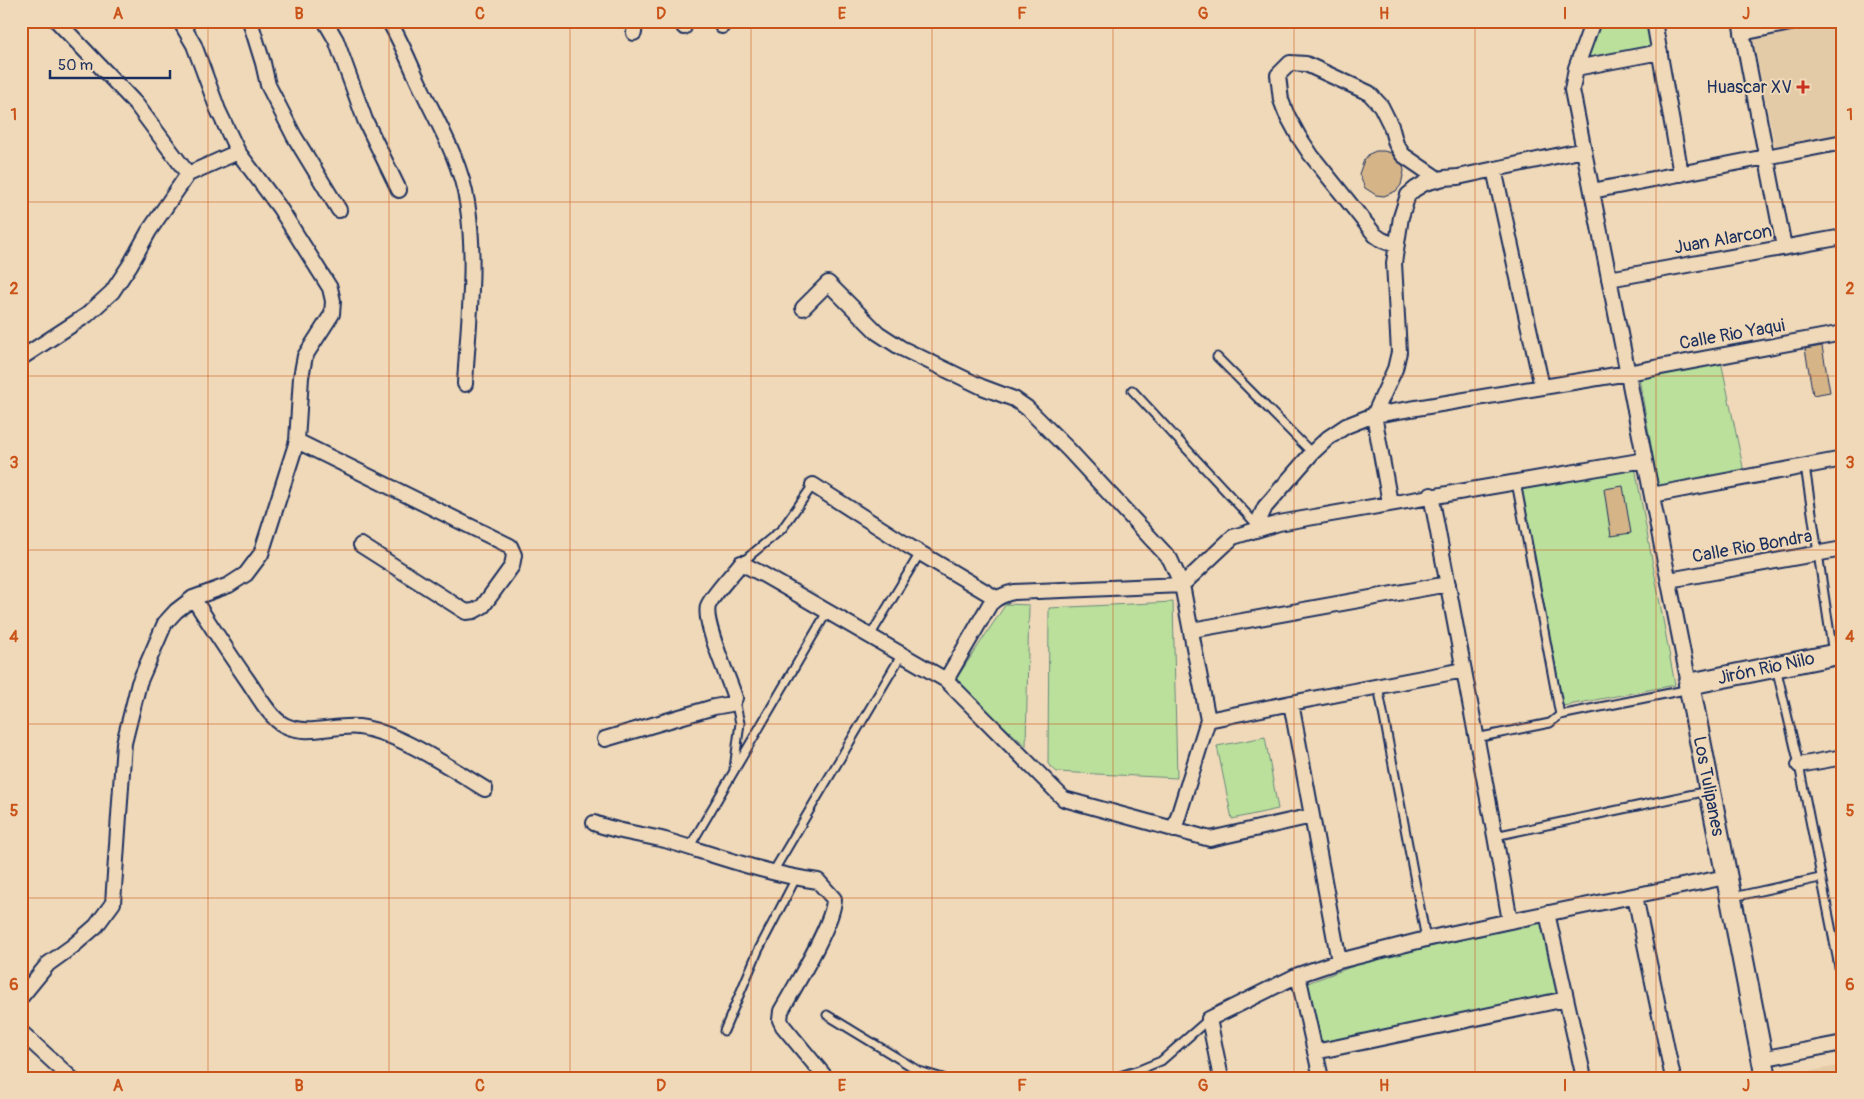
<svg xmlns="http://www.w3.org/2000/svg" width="1864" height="1099" font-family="Pangolin,sans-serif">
<rect width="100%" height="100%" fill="#f0d9b8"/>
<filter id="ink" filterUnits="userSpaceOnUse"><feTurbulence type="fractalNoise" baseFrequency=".02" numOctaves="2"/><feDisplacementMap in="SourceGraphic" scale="10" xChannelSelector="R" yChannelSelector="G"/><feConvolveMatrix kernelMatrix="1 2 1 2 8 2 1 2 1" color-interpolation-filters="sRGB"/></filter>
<g filter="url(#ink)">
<!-- built -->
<path fill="#e4cba8" d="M1843 23V135L1775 146 1753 39Z
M1843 1065V1078H1801L1800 1073Z"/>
<!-- green -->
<path fill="#bae09b" stroke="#6a887c" d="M1599 21H1647L1652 50 1585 62Z
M1721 361 1744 472 1659 490 1639 378Z
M1635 467 1675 685 1563 706 1522 489Z
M1173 602 1177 778 1057 772 1048 764 1049 608Z
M1006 604 1029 605 1026 746 954 682Z
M1265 737 1278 809 1232 819 1217 746Z
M1543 922 1561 994 1316 1045 1302 985 1370 960Z"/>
<!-- building -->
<path fill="#d5b488" stroke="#1b2f5e" d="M1376 151H1384L1391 153 1396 160 1403 165 1404 171 1401 185 1396 191 1384 196 1376 195 1365 188 1359 174 1364 160 1369 154Z
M1822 346 1830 392 1813 395 1805 349Z
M1623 486 1631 533 1611 536 1604 489Z"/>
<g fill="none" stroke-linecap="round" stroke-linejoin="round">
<!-- lane casing -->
<g stroke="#1b2f5e" stroke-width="11">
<path id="lane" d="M1217 357 1312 453
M1132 390 1258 526
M1805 466 1833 654
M1516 482 1560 715
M741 563 782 529 813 485
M870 636 920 553
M1776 667 1799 765 1843 987
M1378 686 1426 939
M1476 738 1550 723 1560 715 1680 691 1687 686
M734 769 740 723 735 701
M1495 836 1708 791
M689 848 827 612
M773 872 902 654
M1733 897 1820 878
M827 1015 919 1071 943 1078
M724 1031 758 951 796 878
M1113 1078 1139 1070 1161 1061 1209 1019"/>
</g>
<!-- street casing -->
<g stroke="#1b2f5e" stroke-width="18">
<path id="street" d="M57 21 136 104 188 174
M250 21 263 63 268 85 294 136 339 210
M325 21 336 40 365 120 399 190
M389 21C401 41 409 62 419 83 437 122 460 159 467 202 477 262 468 324 465 384
M1593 21 1576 68 1572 90 1689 684
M1654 21 1681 174
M1740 21 1784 247
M722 26 723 21
M684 27 685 21
M634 33 635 21
M1742 33 1800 21
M1576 68 1660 52
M1494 169 1542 387
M1592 191 1843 142
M1395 245 1382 240 1375 235 1311 155 1299 137 1286 113 1281 100 1278 75 1290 63 1306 64 1369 93 1381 106 1391 126 1396 144 1403 155 1438 179
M1609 279 1843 237
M803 308 828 283 878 333 901 348 982 387 1014 399 1027 408 1069 450 1170 559 1182 585 1208 720 1174 830
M21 358 87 315 112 292 130 265 149 231 188 174 238 152
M297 441 510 546 514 555 512 566 483 606 474 611 466 612 361 545
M813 485 910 547 996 598
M1431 495 1495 836 1510 921
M1652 495 1843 459
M1390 503 1374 415 1395 369 1399 352 1394 263 1401 217 1408 195 1415 189 1425 183 1444 178 1458 177 1584 150
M1260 528 1259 520 1265 507 1312 453 1328 438 1346 426 1374 415 1628 373 1843 333
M1669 580 1843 549
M193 598C211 626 229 654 248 681 257 694 270 718 284 725 308 737 334 724 359 727 398 732 452 769 485 789
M1192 630 1448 584
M946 680 990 604C997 597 1004 594 1014 592L1182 585 1233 537 1279 523 1645 460
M1291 703 1339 961
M1208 720 1291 703 1464 670
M605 739 714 707 731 704 735 698C729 678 703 623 708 606 712 595 733 574 741 563L764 575 946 680 1064 799 1210 839 1312 816
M1799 765 1843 757
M594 823C617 832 641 834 665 840 715 855 766 874 818 881L834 899C834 923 794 988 781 1011L780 1020 783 1026 826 1078
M1635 896 1673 1078
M1547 913 1584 1078
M1298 975 1321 1078
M21 997 48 964 73 946 96 926 113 903 124 743 139 683 165 623 176 611 193 598 229 585 246 574 261 554 297 441 301 377 305 356 332 314 333 301 330 288 279 207 238 152 218 110 194 45 180 21
M21 1032 71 1078
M1315 1052 1566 999
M1761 1059 1843 1043
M1221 1078 1209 1019 1298 975 1339 961 1426 939 1510 921 1726 877"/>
</g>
<!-- secondary casing -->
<g stroke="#1b2f5e" stroke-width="24">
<path id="secondary" d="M1766 1078 1689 684 1843 653"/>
</g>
<!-- lane -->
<use href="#lane" stroke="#f0d9b8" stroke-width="7"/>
<!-- street -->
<use href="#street" stroke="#f0d9b8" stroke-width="14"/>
<!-- secondary -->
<use href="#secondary" stroke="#f0d9b8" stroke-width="20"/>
</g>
</g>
<!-- grid -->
<path fill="none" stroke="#c95318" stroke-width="1" stroke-opacity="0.55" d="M208 21V1078M389 21V1078M570 21V1078M751 21V1078M932 21V1078M1113 21V1078M1294 21V1078M1475 21V1078M1656 21V1078M21 202H1843M21 376H1843M21 550H1843M21 724H1843M21 898H1843"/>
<!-- markers -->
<path fill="#c8321e" stroke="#f0d9b8" stroke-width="2" d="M1800.5 79.5h5v5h5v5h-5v5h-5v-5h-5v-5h5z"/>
<g text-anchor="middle" stroke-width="4" stroke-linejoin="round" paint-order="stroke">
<!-- poi labels -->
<g font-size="18" fill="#1b2f5e" stroke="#f0d9b8" text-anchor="end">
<text x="1792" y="93">Huascar XV</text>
</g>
<!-- street labels -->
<g font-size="18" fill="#1b2f5e" stroke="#f0d9b8">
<text transform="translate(1723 239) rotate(-10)" y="6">Juan Alarcon</text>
<text transform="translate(1732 334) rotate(-10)" y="6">Calle Rio Yaqui</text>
<text transform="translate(1752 546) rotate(-10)" y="6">Calle Rio Bondra</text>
<text transform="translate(1766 668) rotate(-12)" y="6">Jirón Rio Nilo</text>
<text transform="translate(1709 786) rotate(79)" y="6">Los Tulipanes</text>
</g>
</g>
<!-- margin -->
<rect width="1864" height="1099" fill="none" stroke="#f0d9b8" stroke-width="55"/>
<!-- scale -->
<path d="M50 70v8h120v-8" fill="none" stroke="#1b2f5e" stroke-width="2.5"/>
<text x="58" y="70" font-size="15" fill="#1b2f5e" stroke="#f0d9b8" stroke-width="4" paint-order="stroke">50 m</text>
<rect x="28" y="28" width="1808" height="1044" fill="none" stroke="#c95318" stroke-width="2"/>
<g font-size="16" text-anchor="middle" font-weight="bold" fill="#c95318">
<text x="118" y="19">A</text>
<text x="299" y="19">B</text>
<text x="480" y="19">C</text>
<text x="661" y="19">D</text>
<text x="842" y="19">E</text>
<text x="1022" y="19">F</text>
<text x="1203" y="19">G</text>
<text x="1384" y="19">H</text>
<text x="1565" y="19">I</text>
<text x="1746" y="19">J</text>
<text x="14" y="120">1</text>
<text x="1850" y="120">1</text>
<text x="14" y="294">2</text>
<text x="1850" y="294">2</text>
<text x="14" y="468">3</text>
<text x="1850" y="468">3</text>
<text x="14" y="642">4</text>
<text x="1850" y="642">4</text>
<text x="14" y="816">5</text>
<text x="1850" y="816">5</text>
<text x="14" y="990">6</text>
<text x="1850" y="990">6</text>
<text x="118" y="1091">A</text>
<text x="299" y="1091">B</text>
<text x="480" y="1091">C</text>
<text x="661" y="1091">D</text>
<text x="842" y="1091">E</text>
<text x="1022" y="1091">F</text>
<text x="1203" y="1091">G</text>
<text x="1384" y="1091">H</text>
<text x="1565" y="1091">I</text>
<text x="1746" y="1091">J</text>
</g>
</svg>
